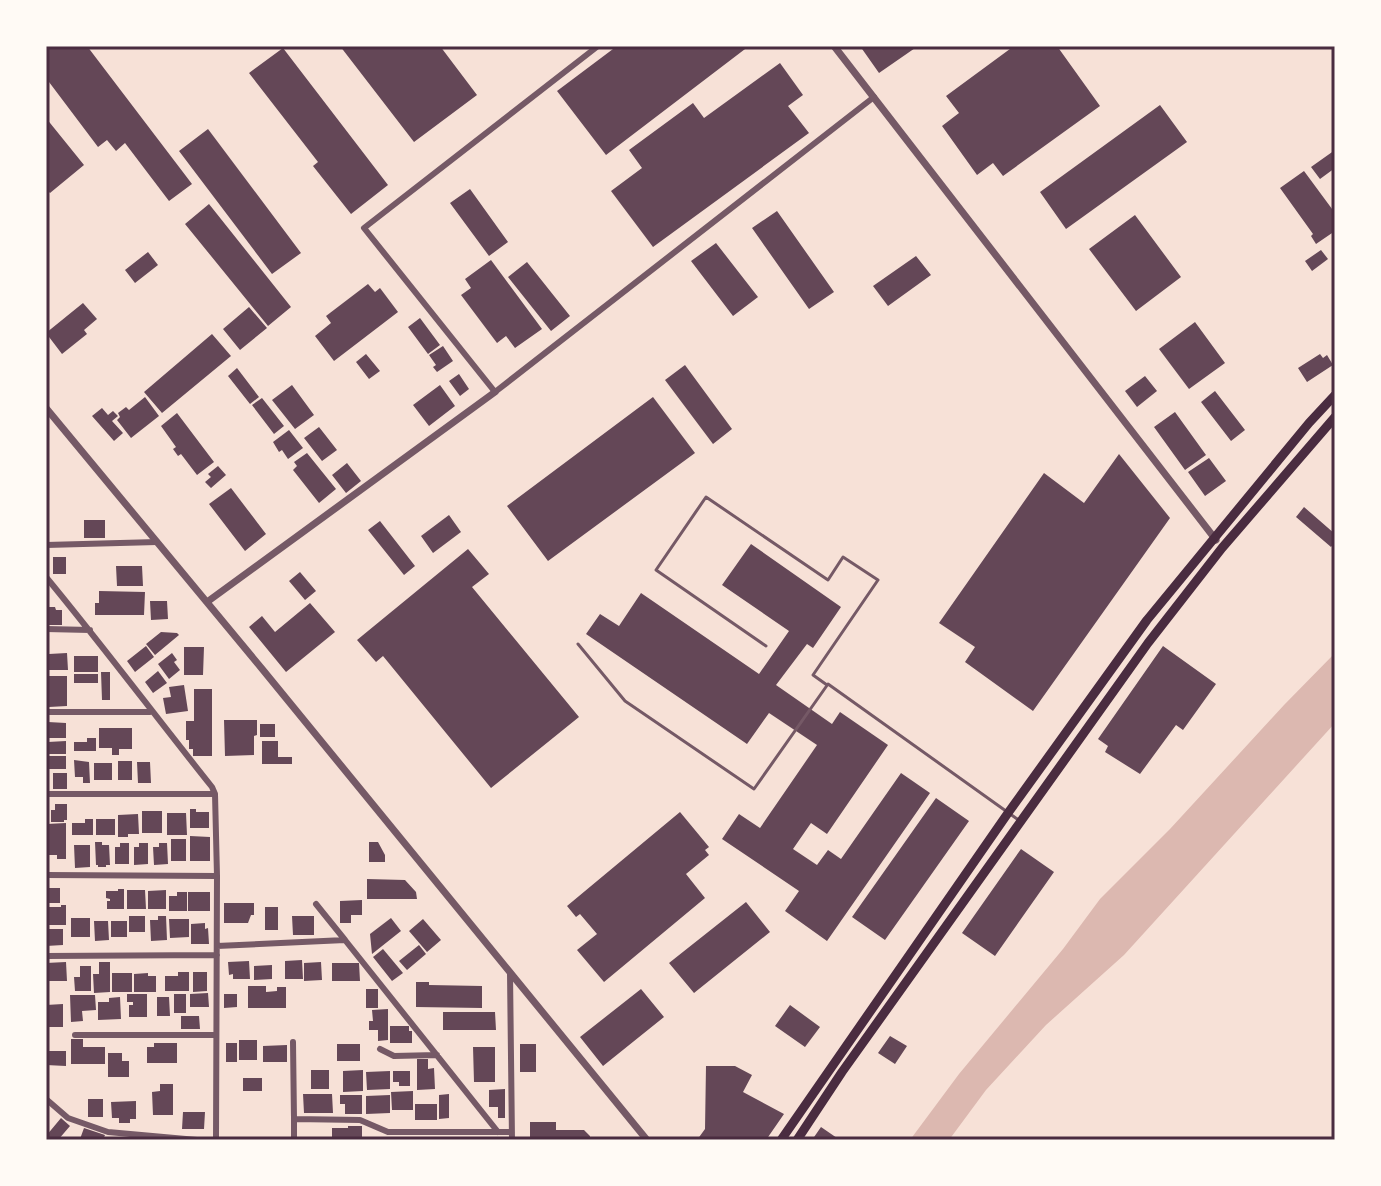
<svg xmlns="http://www.w3.org/2000/svg" width="1381" height="1186" font-family="Raleway,sans-serif">
<rect width="100%" height="100%" fill="#f7e1d7"/>
<!-- water -->
<path fill="#dcb8b0" d="M1335 653V723L1124 955 1046 1025 986 1090 949 1140H910L959 1074 1063 949 1100 899 1170 829 1284 705Z"/>
<!-- building -->
<path fill="#644757" d="M46 46H87L192 184 169 201 125 143 116 151 107 140 98 147 46 78Z
M340 46H440L477 95 414 142Z
M617 46H749L606 155 557 91Z
M860 46H918L879 73Z
M1014 46H1057L1100 106 1003 176 993 163 977 175 942 126 959 113 946 96Z
M283 48 388 185 351 214 313 166 318 162 249 73Z
M780 63 803 95 788 106 809 133 653 247 611 191 642 168 629 150 693 103 704 118Z
M1160 105 1187 142 1066 229 1040 192Z
M46 118 84 165 50 193 46 189Z
M208 129 301 253 272 274 179 151Z
M1335 150V168L1320 179 1311 167Z
M1304 171 1335 213V231L1316 244 1311 236 1313 234 1280 188Z
M470 189 508 242 489 256 450 203Z
M209 204 291 307 268 326 185 224Z
M777 211 834 292 809 309 752 228Z
M1135 215 1181 277 1136 311 1089 249Z
M716 243 758 297 733 316 691 261Z
M1321 250 1328 259 1312 271 1305 261Z
M148 252 158 265 135 283 125 270Z
M916 256 931 275 888 306 873 286Z
M491 260 542 329 515 348 506 336 497 343 461 295 471 288 465 279Z
M527 262 570 316 551 331 508 277Z
M368 284 375 292 380 288 398 312 334 361 315 336 331 323 326 316Z
M83 303 97 319 84 330 87 334 62 354 46 333Z
M249 307 267 328 240 350 223 329Z
M420 318 440 345 428 354 408 327Z
M1195 322 1225 363 1189 389 1159 349Z
M212 334 231 356 162 413 144 392Z
M443 346 453 361 437 372 433 367 436 365 429 355Z
M366 354 380 371 369 379 356 362Z
M1320 354 1323 358 1327 355 1333 365 1307 382 1298 368Z
M685 365 732 429 713 444 665 380Z
M237 368 259 397 250 404 228 376Z
M459 374 469 389 460 396 449 381Z
M1145 376 1157 391 1137 407 1125 391Z
M292 385 314 415 295 429 272 400Z
M440 385 455 406 429 426 413 405Z
M1215 391 1245 430 1231 441 1201 402Z
M145 397 159 416 131 438 117 420 120 417 118 413 126 407 129 410Z
M653 397 695 453 548 561 507 506Z
M262 398 284 426 274 434 252 405Z
M102 408 108 415 113 411 118 416 112 421 123 433 114 441 92 416Z
M1175 412 1206 455 1185 470 1154 427Z
M177 413 214 462 197 475 181 454 178 456 173 449 176 447 161 426Z
M319 427 337 450 322 461 304 438Z
M289 430 303 448 288 459 282 450 279 452 273 442Z
M307 453 336 489 319 503 293 470 297 466 294 462Z
M1119 454 1170 518 1033 711 965 662 975 647 939 623 1044 473 1084 503Z
M1209 458 1226 481 1205 496 1188 472Z
M347 463 361 481 346 493 332 475Z
M218 466 226 475 211 488 205 482 211 477 208 474Z
M231 488 266 534 245 551 209 504Z
M1304 507 1335 534V542L1331 547 1296 517Z
M449 515 461 532 433 553 421 536Z
M84 520H105V538H84Z
M380 521 415 566 404 575 368 530Z
M751 544 841 607 813 648 807 644 776 685 832 724 840 712 888 745 827 834 811 823 793 849 817 865 828 850 841 859 901 773 930 793 827 941 785 911 799 891 722 839 739 814 760 828 817 745 769 713 747 744 586 634 600 614 619 626 641 593 759 674 789 631 722 585Z
M468 549 489 574 472 587 579 717 491 788 383 656 376 662 357 640Z
M53 557H66V574H53Z
M116 566H142L143 586H117Z
M300 572 316 591 305 600 289 581Z
M99 591 145 592 144 615H95V603H99Z
M150 601H167L168 619 151 620Z
M310 603 335 632 286 672 249 627 262 616 275 632Z
M48 607H55L56 610H62V625H48Z
M161 632 177 633 179 635 155 655 146 644Z
M146 646 154 657 135 672 127 661Z
M1163 646 1216 684 1183 730 1176 725 1140 774 1105 752 1108 746 1098 739Z
M184 647H204L203 675H184Z
M67 653 68 670H47L46 658H49V654Z
M172 653 177 660 174 662 180 670 169 679 158 664Z
M74 656H98V672H74Z
M158 671 167 683 153 693 145 682Z
M101 672H110V700H102Z
M74 674H98V683H74Z
M46 676H67V706L49 707Z
M184 685 188 711 166 714 163 698 171 697 169 687Z
M194 689H212V756H193V749H189V740H186V721H194Z
M224 720H257V735L254 736V755L225 756Z
M48 722 66 723V738H48L46 725H48Z
M260 724H275V737H260Z
M99 728H132V749H119V755H112V748H99Z
M87 738H96V751H74V742H87Z
M66 741V754H48V742Z
M262 741H278V757H292V764H262Z
M48 756H66V769H48Z
M74 760 89 762 90 783H83V777H75Z
M118 761H132V780H118Z
M137 762H150L151 783H138Z
M94 763H112V780H94Z
M53 773H67V789H53Z
M936 798 969 821 885 940 852 917Z
M55 804H67V820H64V822H51V810H55Z
M190 809H196V812H209V828H190Z
M142 811H162V833H142Z
M680 812 709 847 705 850 709 855 686 874 705 898 604 982 577 950 597 934 580 914 576 917 567 906Z
M167 813H186L187 835H167Z
M138 814 139 834H128V837H118V815Z
M85 819H93V835H72V823H85Z
M96 819H115V835H96Z
M66 823V859H57V855H48L47 824Z
M190 836 210 837V861H190Z
M171 839H186V861H171Z
M95 842H102V845H109L110 865H106V867H98V865H96Z
M369 842H378L385 855V862H369Z
M120 843H129V864H115V847H120Z
M139 843H148V864L134 865V847H139Z
M159 843H167L168 864 154 865 153 847H159Z
M74 845H90V867L75 868Z
M1021 849 1054 872 995 956 962 933Z
M367 879 405 880 416 892 417 899H367Z
M46 888H60V903H46Z
M118 889H124V909H107V901H110V899L106 898V891H118Z
M127 890H145L146 909H127Z
M166 890V909H148V891Z
M177 892H187V911H169V896H177Z
M188 892H210V911H188Z
M362 900V915H351V923H340V901Z
M746 902 770 932 694 993 669 963Z
M224 903H254V915H251L248 923H224Z
M61 905H66V925H46L47 907H61Z
M265 907H278V930H265Z
M129 916H145V932H129Z
M158 916H166L167 940 151 941 150 920H158Z
M292 916H314V935H293Z
M71 918H90V937H71Z
M391 918 401 931 372 954 370 934Z
M169 919H189V937L170 938Z
M423 919 441 940 427 952 409 931Z
M94 921H108L109 940 95 941Z
M111 921H127V937H111Z
M205 923V929L208 928 209 944H191V924Z
M48 929H63V945L46 946V931Z
M419 945 426 954 407 970 399 961Z
M383 949 403 973 392 981 373 957Z
M302 960 303 979H285V961Z
M249 961 250 979H233V974L229 975 228 962Z
M66 962 67 981H46V963Z
M99 962H110V992L94 993 93 974H99Z
M321 962 322 980 304 981V963Z
M332 963H359L360 981H332Z
M272 965V979L254 980V966Z
M80 966H91V991H75L74 977H80Z
M178 972H189V991H165V976H178Z
M193 972H207V991L193 992Z
M112 973H132V992H112Z
M148 973V976H156V992H134V974Z
M416 982H429V985L482 986V1008L416 1007Z
M248 986H266V992L277 991V987H286V1008H248Z
M366 989H378V1008H366Z
M641 989 664 1017 603 1066 580 1037Z
M208 993 209 1007H190V994Z
M127 994H147V1017H129V1005H133V1002H127Z
M174 994H186V1013H174Z
M224 994H237V1007L224 1008Z
M70 995H95L96 1010 82 1011 83 1021 71 1022Z
M120 997 121 1019 98 1020V1002H109V998Z
M157 997H169L170 1016H157Z
M63 1004V1027H46V1005Z
M790 1005 820 1027 805 1047 775 1026Z
M388 1009V1040L378 1041V1030H369V1021H373L372 1010Z
M443 1012H495L496 1030H443Z
M181 1016H199L200 1029H181Z
M390 1026H409V1031H412V1043H390Z
M890 1036 907 1046 895 1064 878 1053Z
M71 1039H83V1047H105V1064H71Z
M239 1040H257V1060H239Z
M154 1043H177V1063H147V1047H154Z
M226 1043H237V1062H226Z
M337 1044H360V1061H337Z
M520 1044H536V1072H520Z
M287 1045V1062H263V1046Z
M473 1047H495V1082H474Z
M46 1051H66V1066L46 1065Z
M108 1053H122V1061H129V1077H108Z
M417 1059H428V1069L434 1068 435 1089 417 1090Z
M706 1066H735L752 1075 743 1092 784 1114 766 1140H697L705 1129Z
M311 1070H329V1089H311Z
M363 1070V1091L343 1092V1071Z
M390 1071V1089L367 1090 366 1072Z
M393 1071H410V1086H399V1082H393Z
M243 1078H262V1091H243Z
M160 1084H173V1115H153L152 1092 160 1091Z
M505 1089V1118H498V1107H489V1090Z
M413 1091V1110H392L391 1092Z
M303 1094H332L333 1113H304Z
M449 1094V1118L439 1119V1095Z
M340 1095H362V1114H345V1104H340Z
M390 1095V1113L366 1114V1096Z
M88 1099H103V1117H88Z
M136 1101V1119H130V1123H119V1118H112L111 1102Z
M415 1104H437V1120H415Z
M183 1112H205L204 1129H182Z
M61 1118 70 1126 58 1140H46V1136Z
M530 1122H556V1130H584L590 1136V1140H530Z
M348 1126H362V1140H332V1128H348Z
M821 1127 837 1138 836 1140H812Z
M84 1128 105 1135 103 1140 80 1139Z"/>
<g fill="none" stroke-linecap="round" stroke-linejoin="round">
<!-- service -->
<path stroke="#755966" stroke-width="3" d="M578 644 625 701 754 789 828 684 1020 821
M766 646 656 570 706 497 828 580 843 557 878 580 813 675 827 685"/>
<!-- minor -->
<path stroke="#755966" stroke-width="6" d="M598 46 364 228 495 392 874 97
M46 545 157 542
M46 577C103 646 156 717 212 787L215 794 217 876 216 1140
M46 629 90 630
M46 712H150
M46 794H215
M46 875 217 876
M316 904 345 940
M217 946 345 940 498 1132
M46 956 217 955
M510 973 512 1140
M75 1035H216
M293 1042 294 1119
M380 1049 394 1056 437 1055
M46 1099 68 1118 108 1132 197 1140
M294 1140V1119L360 1120 388 1132H512"/>
<!-- tertiary -->
<path stroke="#755966" stroke-width="7" d="M834 46 1216 540
M46 408 263 670 647 1140
M207 602 495 392"/>
<!-- primary -->
<path stroke="#4a2c40" stroke-width="9" d="M781 1140 1008 813 1147 620 1309 423 1335 395
M797 1140 842 1072 1148 643 1222 548 1335 417"/>
</g>
<!-- border -->
<rect width="1381" height="1186" fill="none" stroke="#fffaf5" stroke-width="96"/>
<rect x="48" y="48" width="1285" height="1090" fill="none" stroke="#4a2c40" stroke-width="3"/>
</svg>
